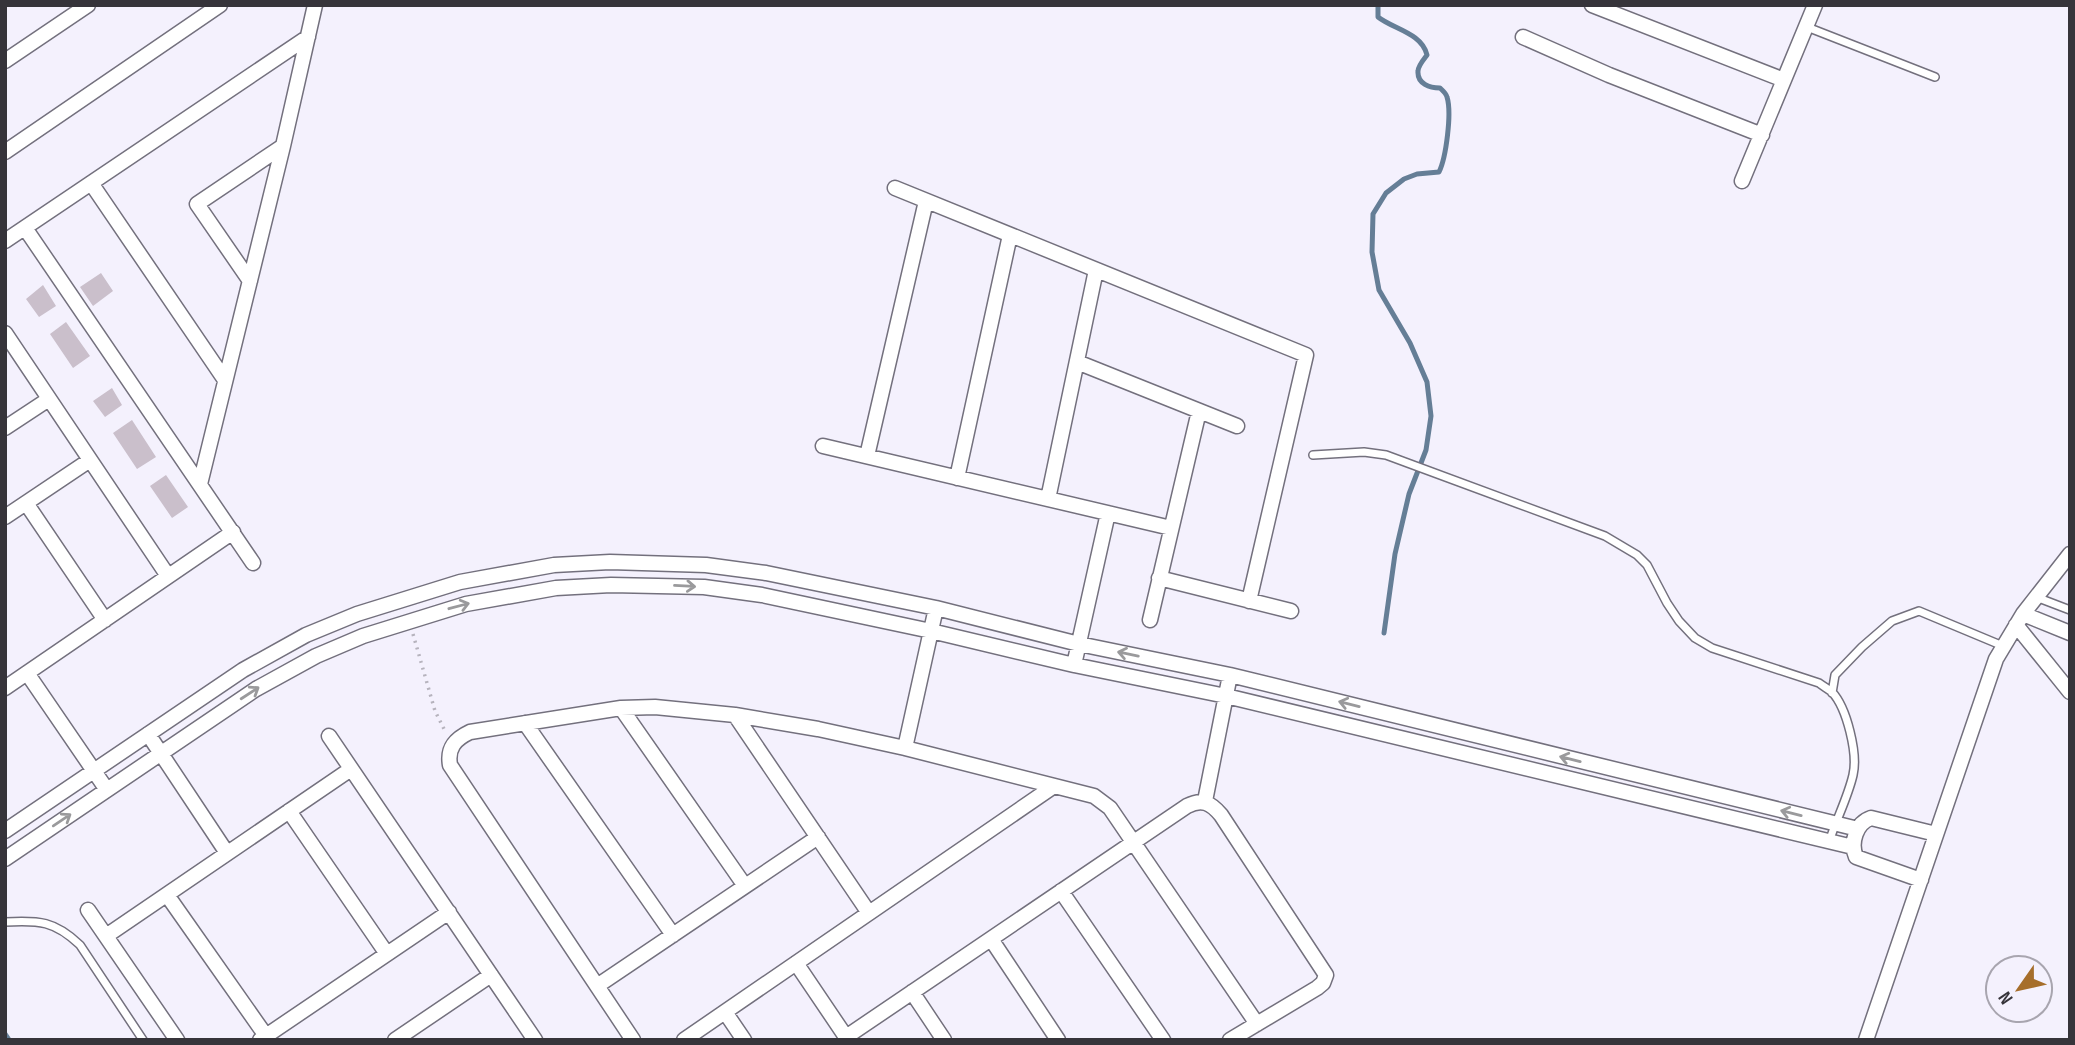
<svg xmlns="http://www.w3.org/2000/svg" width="2075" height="1045" font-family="'Sofia Sans Condensed',sans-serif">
<rect width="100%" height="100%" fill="#f4f1fd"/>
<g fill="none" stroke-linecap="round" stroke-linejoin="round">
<!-- stream -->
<path stroke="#657e96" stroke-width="5" d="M1378 5V17C1393 29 1422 33 1427 55 1424 59 1418 66 1418 71 1417 84 1430 88 1440 88 1443 91 1446 93 1447 97 1452 113 1446 158 1439 172L1417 174 1404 179 1386 193 1373 214 1372 252 1379 290 1410 343 1427 382 1431 416 1426 450 1409 494 1395 554 1384 633
M5 1034 9 1040"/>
</g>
<!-- building -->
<path fill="#cabfcb" d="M101 273 113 291 93 306 80 287Z
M43 285 56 306 39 317 26 299Z
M66 322 90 356 73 368 50 334Z
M112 388 122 405 105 417 93 401Z
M132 420 156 457 137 469 113 433Z
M166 475 188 507 172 518 150 486Z"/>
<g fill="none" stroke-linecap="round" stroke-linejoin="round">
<!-- lane casing -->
<g stroke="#73707d" stroke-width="10">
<path id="lane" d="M1807 27 1935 77
M1313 455 1364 452 1386 455 1605 536 1637 555 1647 565 1667 603 1679 621 1695 638 1712 648 1819 683C1823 686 1828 689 1832 692 1847 708 1858 754 1853 775 1848 797 1836 820 1829 842
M2036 597 2070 610
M1832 693 1835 675 1862 647 1892 621 1919 611 2003 646
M5 922C39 920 55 921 80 945L143 1040"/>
</g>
<!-- street casing -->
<g stroke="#73707d" stroke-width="17">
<path id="street" d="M1592 5 1784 80
M1523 37 1609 75 1762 135
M5 61 88 5
M5 152 220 5
M1742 181 1815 5
M91 183 225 380
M895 188 1306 355 1249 601
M25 228 253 563
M5 241 308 37
M250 281 197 204 283 146
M5 333 168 576
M1077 362 1237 426
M5 428 49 399
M823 446 1171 528
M867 456 926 201
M957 478 1010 235
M200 484 283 146 315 5
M1048 499 1096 270
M26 503 105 620
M5 517 90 460
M1159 578 1291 611
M2023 614 2070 633
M1150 620 1199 411
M2016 625 2070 692
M1074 665 1108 513
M27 673 107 790
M5 688 233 532
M621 708 745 886
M735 715 869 913
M525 723 673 935
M148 734 227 853
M329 736 535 1040
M905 748 936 608
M1205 801 1230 675
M289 811 387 954
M5 831 243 670 306 635 357 614 460 582 554 565 610 562 706 565 766 573 936 608 1079 644 1230 675 1858 829
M5 859 256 689 316 656 363 636 466 604 556 588 611 585 704 587 762 595 931 631 1074 665 1226 696 1853 847
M1921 880 1856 857C1850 843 1856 823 1871 818L1936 834
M1061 891 1163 1040
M167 895 266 1036
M88 910 177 1040
M106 936 351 769
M991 939 1058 1040
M796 963 848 1040
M597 986 818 837
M912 992 944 1040
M725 1012 744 1040
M846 1037 1187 806C1202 798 1211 803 1221 815L1326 975 1323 983 1317 988 1230 1040
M260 1040 449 912
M395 1040 491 975
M633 1040 450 765C447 748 455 739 470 732L621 708 655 707 735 715 818 729 905 748 1094 796 1110 808 1257 1024
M684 1040 1054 786
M1866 1040 1996 659 2023 614 2070 554"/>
</g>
<!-- path -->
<path stroke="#b6b3bd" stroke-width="3.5" stroke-dasharray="2 5" stroke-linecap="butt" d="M413 634 435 711 446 733"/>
<!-- lane -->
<use href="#lane" stroke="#fff" stroke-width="7"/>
<!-- street -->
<use href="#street" stroke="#fff" stroke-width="14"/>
</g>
<!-- one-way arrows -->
<defs><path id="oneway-shaft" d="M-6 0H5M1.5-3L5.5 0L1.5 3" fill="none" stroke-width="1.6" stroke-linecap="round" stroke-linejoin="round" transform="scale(1.75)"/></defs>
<g stroke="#9a9a9c">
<use href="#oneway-shaft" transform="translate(685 586) rotate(3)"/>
<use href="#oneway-shaft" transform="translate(459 606) rotate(-15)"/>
<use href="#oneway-shaft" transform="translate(1128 654) rotate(-168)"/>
<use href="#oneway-shaft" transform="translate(250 693) rotate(-33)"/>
<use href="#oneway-shaft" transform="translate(1349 704) rotate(-166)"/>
<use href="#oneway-shaft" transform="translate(1570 759) rotate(-166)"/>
<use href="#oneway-shaft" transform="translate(1791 813) rotate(-166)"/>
<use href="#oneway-shaft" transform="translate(62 820) rotate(-34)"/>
</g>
<!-- border -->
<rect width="2075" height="1045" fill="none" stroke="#36343a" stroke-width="14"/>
<!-- north arrow -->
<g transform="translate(2019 989) rotate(236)"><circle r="33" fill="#f4f1fd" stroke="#a8a5af" stroke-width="2"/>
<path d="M0-5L12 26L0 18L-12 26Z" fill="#a66e2b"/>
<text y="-10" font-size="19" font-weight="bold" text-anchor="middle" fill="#36343a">N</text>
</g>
</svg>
